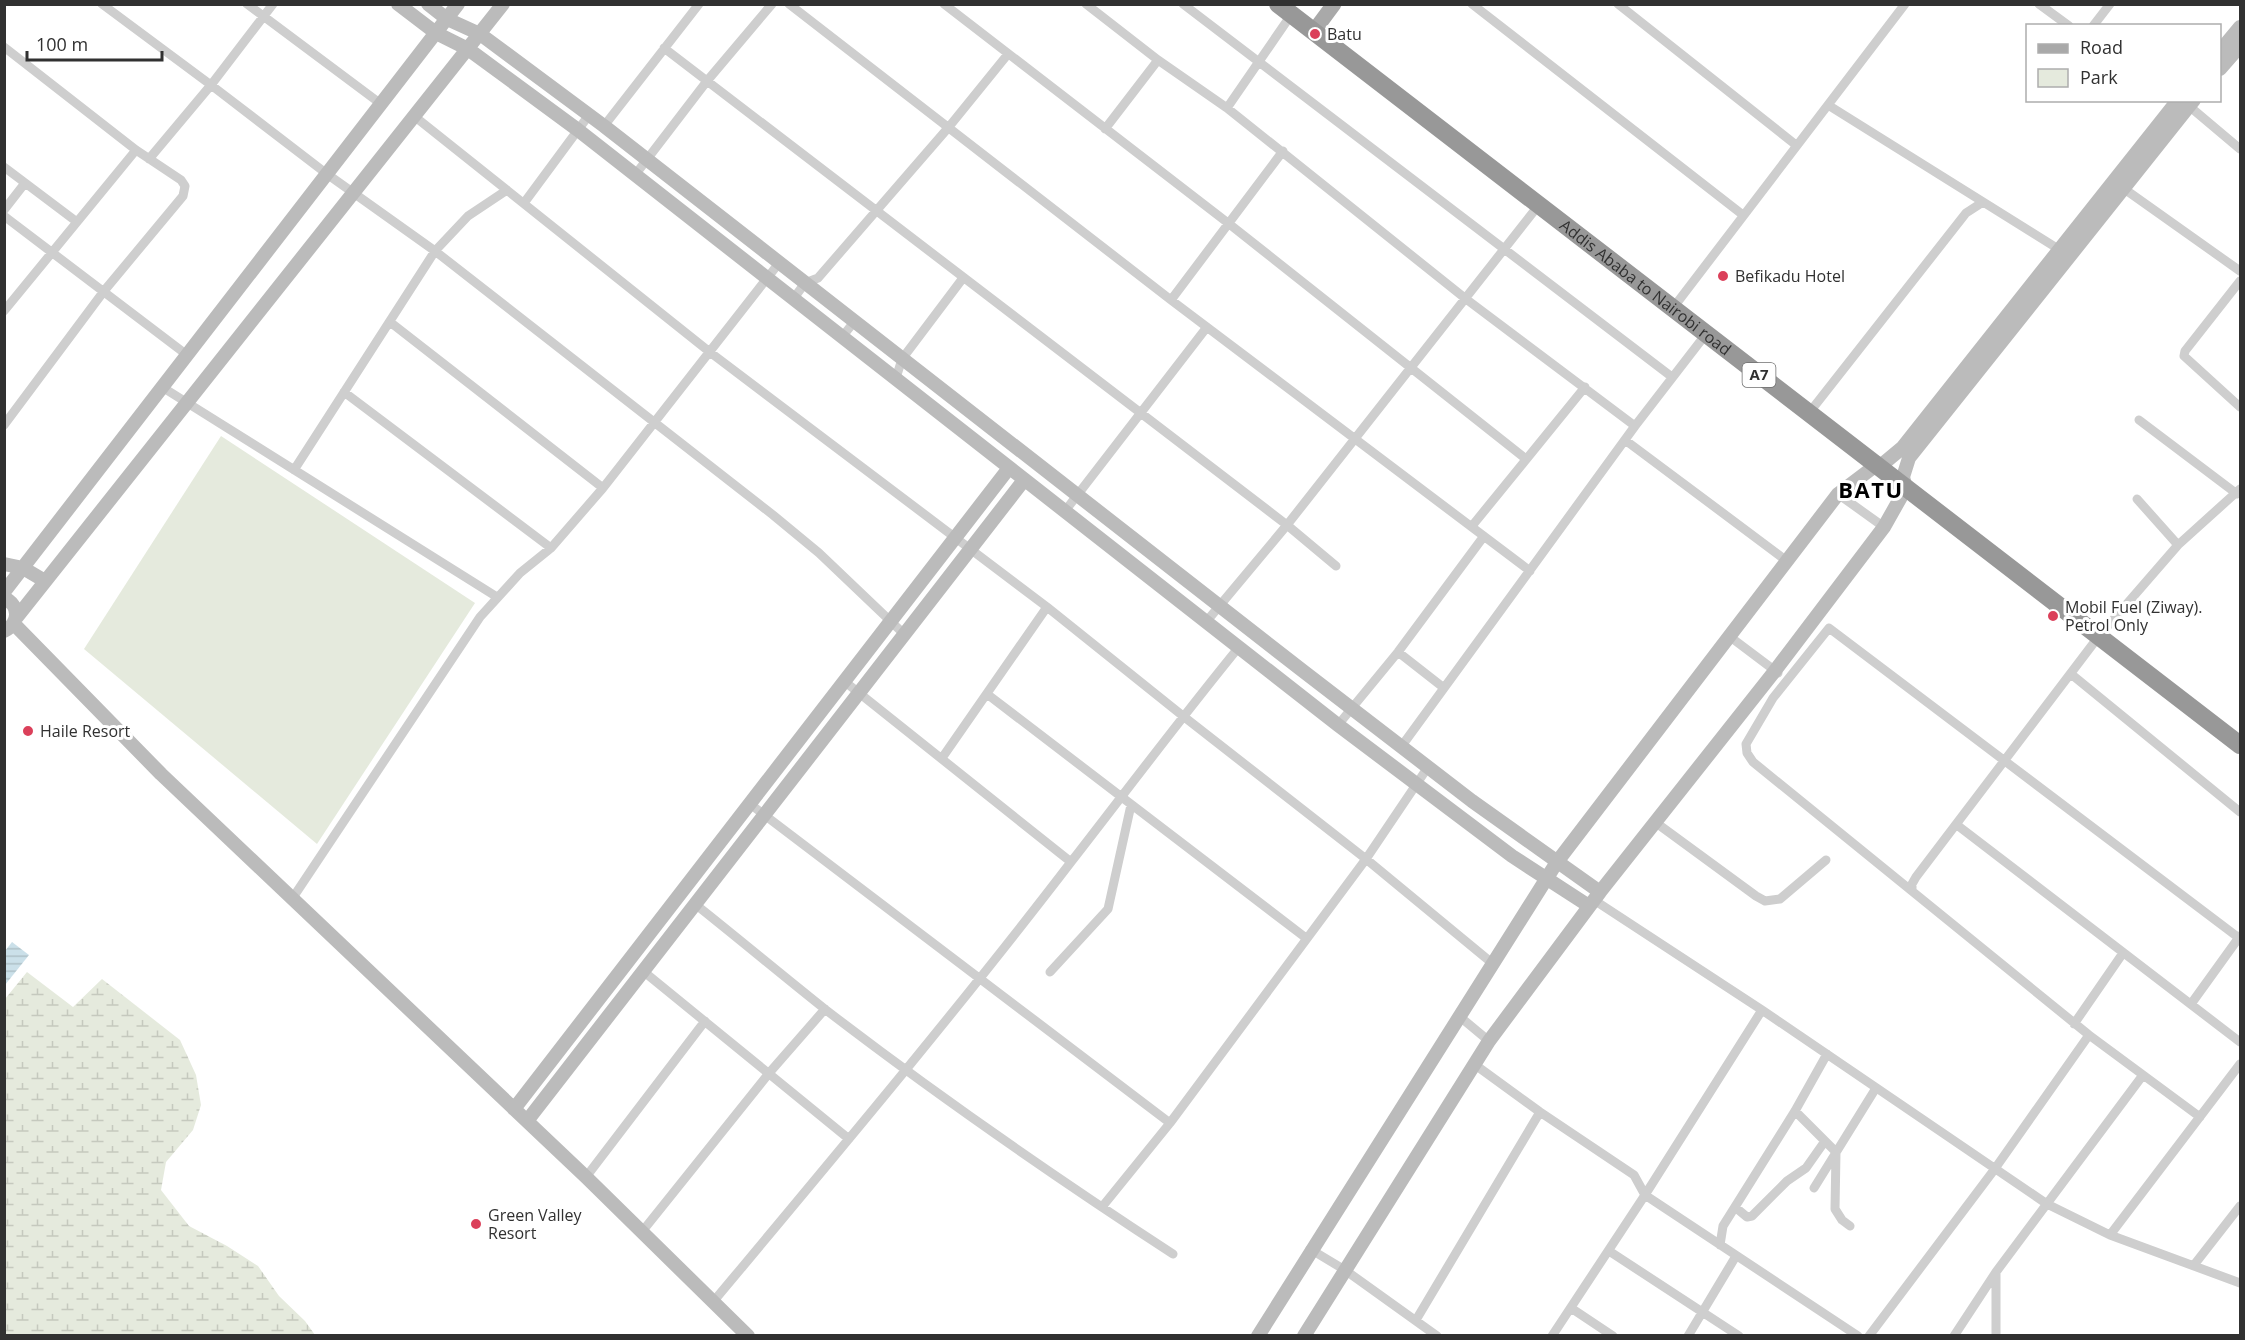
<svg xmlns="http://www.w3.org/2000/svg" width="2245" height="1340" font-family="'Open Sans',sans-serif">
<defs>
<pattern id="wetland-marsh" width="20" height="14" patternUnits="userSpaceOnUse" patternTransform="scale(1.5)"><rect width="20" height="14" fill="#e5eadd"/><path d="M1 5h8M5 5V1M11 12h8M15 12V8" fill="none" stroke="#c5c9be"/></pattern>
<pattern id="water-rules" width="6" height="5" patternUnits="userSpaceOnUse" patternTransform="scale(1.5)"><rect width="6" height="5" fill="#cbe0e9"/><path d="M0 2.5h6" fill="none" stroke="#afc1c8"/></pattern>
</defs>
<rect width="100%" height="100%" fill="#fff"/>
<!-- green -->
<path fill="#e5eadd" d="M221 436 475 603 317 844 84 649Z"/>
<!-- wetland -->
<path fill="url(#wetland-marsh)" d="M27 972 73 1007 102 979 180 1040 196 1075 201 1105 193 1130 166 1162 161 1190 189 1226 227 1246 258 1266 279 1296 305 1321 315 1335H5V999Z"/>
<!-- water -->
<path fill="url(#water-rules)" d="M12 942 29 955 5 985V951Z"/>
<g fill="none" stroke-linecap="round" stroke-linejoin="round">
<!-- street -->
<path stroke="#cecece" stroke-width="9" d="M102 4 211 85 327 174 435 251 773 515 819 553 904 634
M247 4 381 104
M789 4 1171 300 1530 571
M944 4 1228 223 1526 459
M1086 4 1158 60 1227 108 1466 299 1635 426
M1183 4 1672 377
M1472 4 1743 215
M1618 4 1796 145
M2039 4 2069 26
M2093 26 2110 4
M4 47 136 150 181 180 185 186 183 196 104 291 4 425
M664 48 1287 525 1336 566
M1828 105 2060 250 2061 252
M2185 106H2189L2240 149
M1227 108 1291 15
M414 116 711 353 1047 607 1183 716 1366 859 1492 963
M604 126 699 4
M1105 129 1158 60
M149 159 211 85 273 4
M4 167 77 222
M635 175 707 81 772 4
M2123 188 2240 271
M524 203 589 115
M4 210 25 183
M4 216 187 355
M2240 281 2185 351 2184 356 2240 407
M794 298 805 283 818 278 948 128 1008 54
M1171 300 1283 151
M1673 308 1905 4
M4 311 136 150
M390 322 603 488
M842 337 854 322
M896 378 902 359 963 278
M162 387 497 597
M344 392 551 548
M1809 413 1966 213 1983 202
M2139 420 2237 494
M1625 440 1787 561
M294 470 435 251 468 216 507 190
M1838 494 1884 527
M2137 499 2178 545
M1065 511 1207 327
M1472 526 1585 387
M1206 622 1287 525 1538 206
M1729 636 1778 673
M1398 652 1444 688
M2071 674 2240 812
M844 681 1071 862
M987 694 1306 938
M1338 725 1398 652 1484 536
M1401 747 1635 426 1706 334
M942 758 1047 607
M750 804 1170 1123
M1655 822 1756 896 1765 901 1780 899 1826 860
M1957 825 2240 1042
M1912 890V884L1916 877 2099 636 2178 545 2240 489
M292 899 480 617 520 573 551 548 603 488 779 263
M1594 900 1762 1010 2047 1204 2110 1235 2240 1283
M695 904C739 939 782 975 826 1010 938 1096 1055 1177 1173 1254
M643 971 849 1139
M1050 972 1108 909 1131 805
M2191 1004 2240 936
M1459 1016 1489 1041
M2074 1024 2123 953
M1474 1064 1540 1112 1634 1175 1645 1195 1858 1336
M1795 1111 1836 1152 1835 1209 1842 1220 1850 1226
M2200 1117 2089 1035 1753 762 1747 753 1746 744 1773 698 1829 628 2239 938
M586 1177 705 1021
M1814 1188 1876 1088
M1102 1207 1170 1123 1366 859 1428 767
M1735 1207 1747 1217 1752 1216 1787 1181 1806 1168 1825 1141
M641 1233 770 1072 825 1009
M2110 1235 2240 1064
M1720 1245 1723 1226 1795 1111 1827 1054
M1310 1249 1345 1270 1437 1336
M1609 1251 1739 1336
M2194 1265 2240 1206
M713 1302C834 1157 956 1012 1071 862 1127 790 1181 718 1239 647
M1571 1308 1613 1336
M1416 1320 1540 1112
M1552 1336 1645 1195 1762 1010
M1688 1336 1736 1256
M1869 1336 1994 1170 2089 1035
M1954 1336 1996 1272 2143 1075
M1996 1336V1274"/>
<!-- secondary -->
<path stroke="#bbb" stroke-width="14" d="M398 4 436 33 468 49 578 130 1338 725 1512 856 1589 906
M428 4 447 19 480 34 604 126 1303 671 1472 801 1600 892
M2220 51 2240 27
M2220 69 2240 46
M4 564 23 568 45 581
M4 592 458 4
M4 598C20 605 20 623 4 631
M17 617 503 4
M14 624 161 774 586 1177 748 1336
M514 1109 1009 468
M527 1121 1024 480
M1258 1336 1557 862 1838 494 1875 466 1884 463 1902 448 2178 100
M1304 1336 1489 1041 1600 892 1774 672 1884 527 1906 488 1903 477 1909 458 2194 100"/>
<!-- primary -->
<path stroke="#a9a9a9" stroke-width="15" d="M1314 31 1334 4"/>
<!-- highway -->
<path stroke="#989898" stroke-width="18" id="s1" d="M1278 4 2240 745"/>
</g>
<!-- markers -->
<g fill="#db405a" stroke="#fff" stroke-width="2">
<circle cx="1315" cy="34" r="6"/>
<circle cx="1723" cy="276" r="6"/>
<circle cx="2053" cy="616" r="6"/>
<circle cx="28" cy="731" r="6"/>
<circle cx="476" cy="1224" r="6"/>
</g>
<g text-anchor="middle" stroke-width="6" stroke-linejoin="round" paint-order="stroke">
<!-- shield labels -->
<rect fill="#fff" stroke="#6f6f6f" stroke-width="1.5" x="1742.5" y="363" width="33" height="24" rx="4.5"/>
<g font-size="15" font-weight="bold" fill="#313131">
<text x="1759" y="380">A7</text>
</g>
<!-- poi labels -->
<g font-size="16" fill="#313131" stroke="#fff" text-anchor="start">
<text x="1327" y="40">Batu</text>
<text x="1735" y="282">Befikadu Hotel</text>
<text x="2065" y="613">Mobil Fuel (Ziway).<tspan x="2065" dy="18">Petrol Only</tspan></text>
<text x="40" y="737">Haile Resort</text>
<text x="488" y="1221">Green Valley<tspan x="488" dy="18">Resort</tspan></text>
</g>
<!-- street labels -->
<g font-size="16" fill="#313131" stroke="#fff">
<text dy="6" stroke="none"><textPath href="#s1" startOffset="464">Addis Ababa to Nairobi road</textPath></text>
</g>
<!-- district labels -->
<g font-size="22" font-weight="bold" letter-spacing="1.5" fill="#000" stroke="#fff">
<text x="1871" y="498">BATU</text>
</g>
</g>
<!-- border -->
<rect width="2245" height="1340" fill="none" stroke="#313131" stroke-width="12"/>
<!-- legend -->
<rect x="2026" y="24" width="195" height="78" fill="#ffffff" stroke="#adadad" stroke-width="1.5"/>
<rect x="2038" y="44" width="30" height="9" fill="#a9a9a9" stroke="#adadad" stroke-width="1.5"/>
<text x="2080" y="54" font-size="18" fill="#313131">Road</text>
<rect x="2038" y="69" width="30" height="18" fill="#e5eadd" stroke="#adadad" stroke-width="1.5"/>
<text x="2080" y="84" font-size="18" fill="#313131">Park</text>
<!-- scale -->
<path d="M27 51v9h135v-9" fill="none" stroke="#313131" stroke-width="3"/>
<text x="36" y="51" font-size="18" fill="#313131" stroke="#ffffff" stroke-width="4.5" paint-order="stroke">100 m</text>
</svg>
